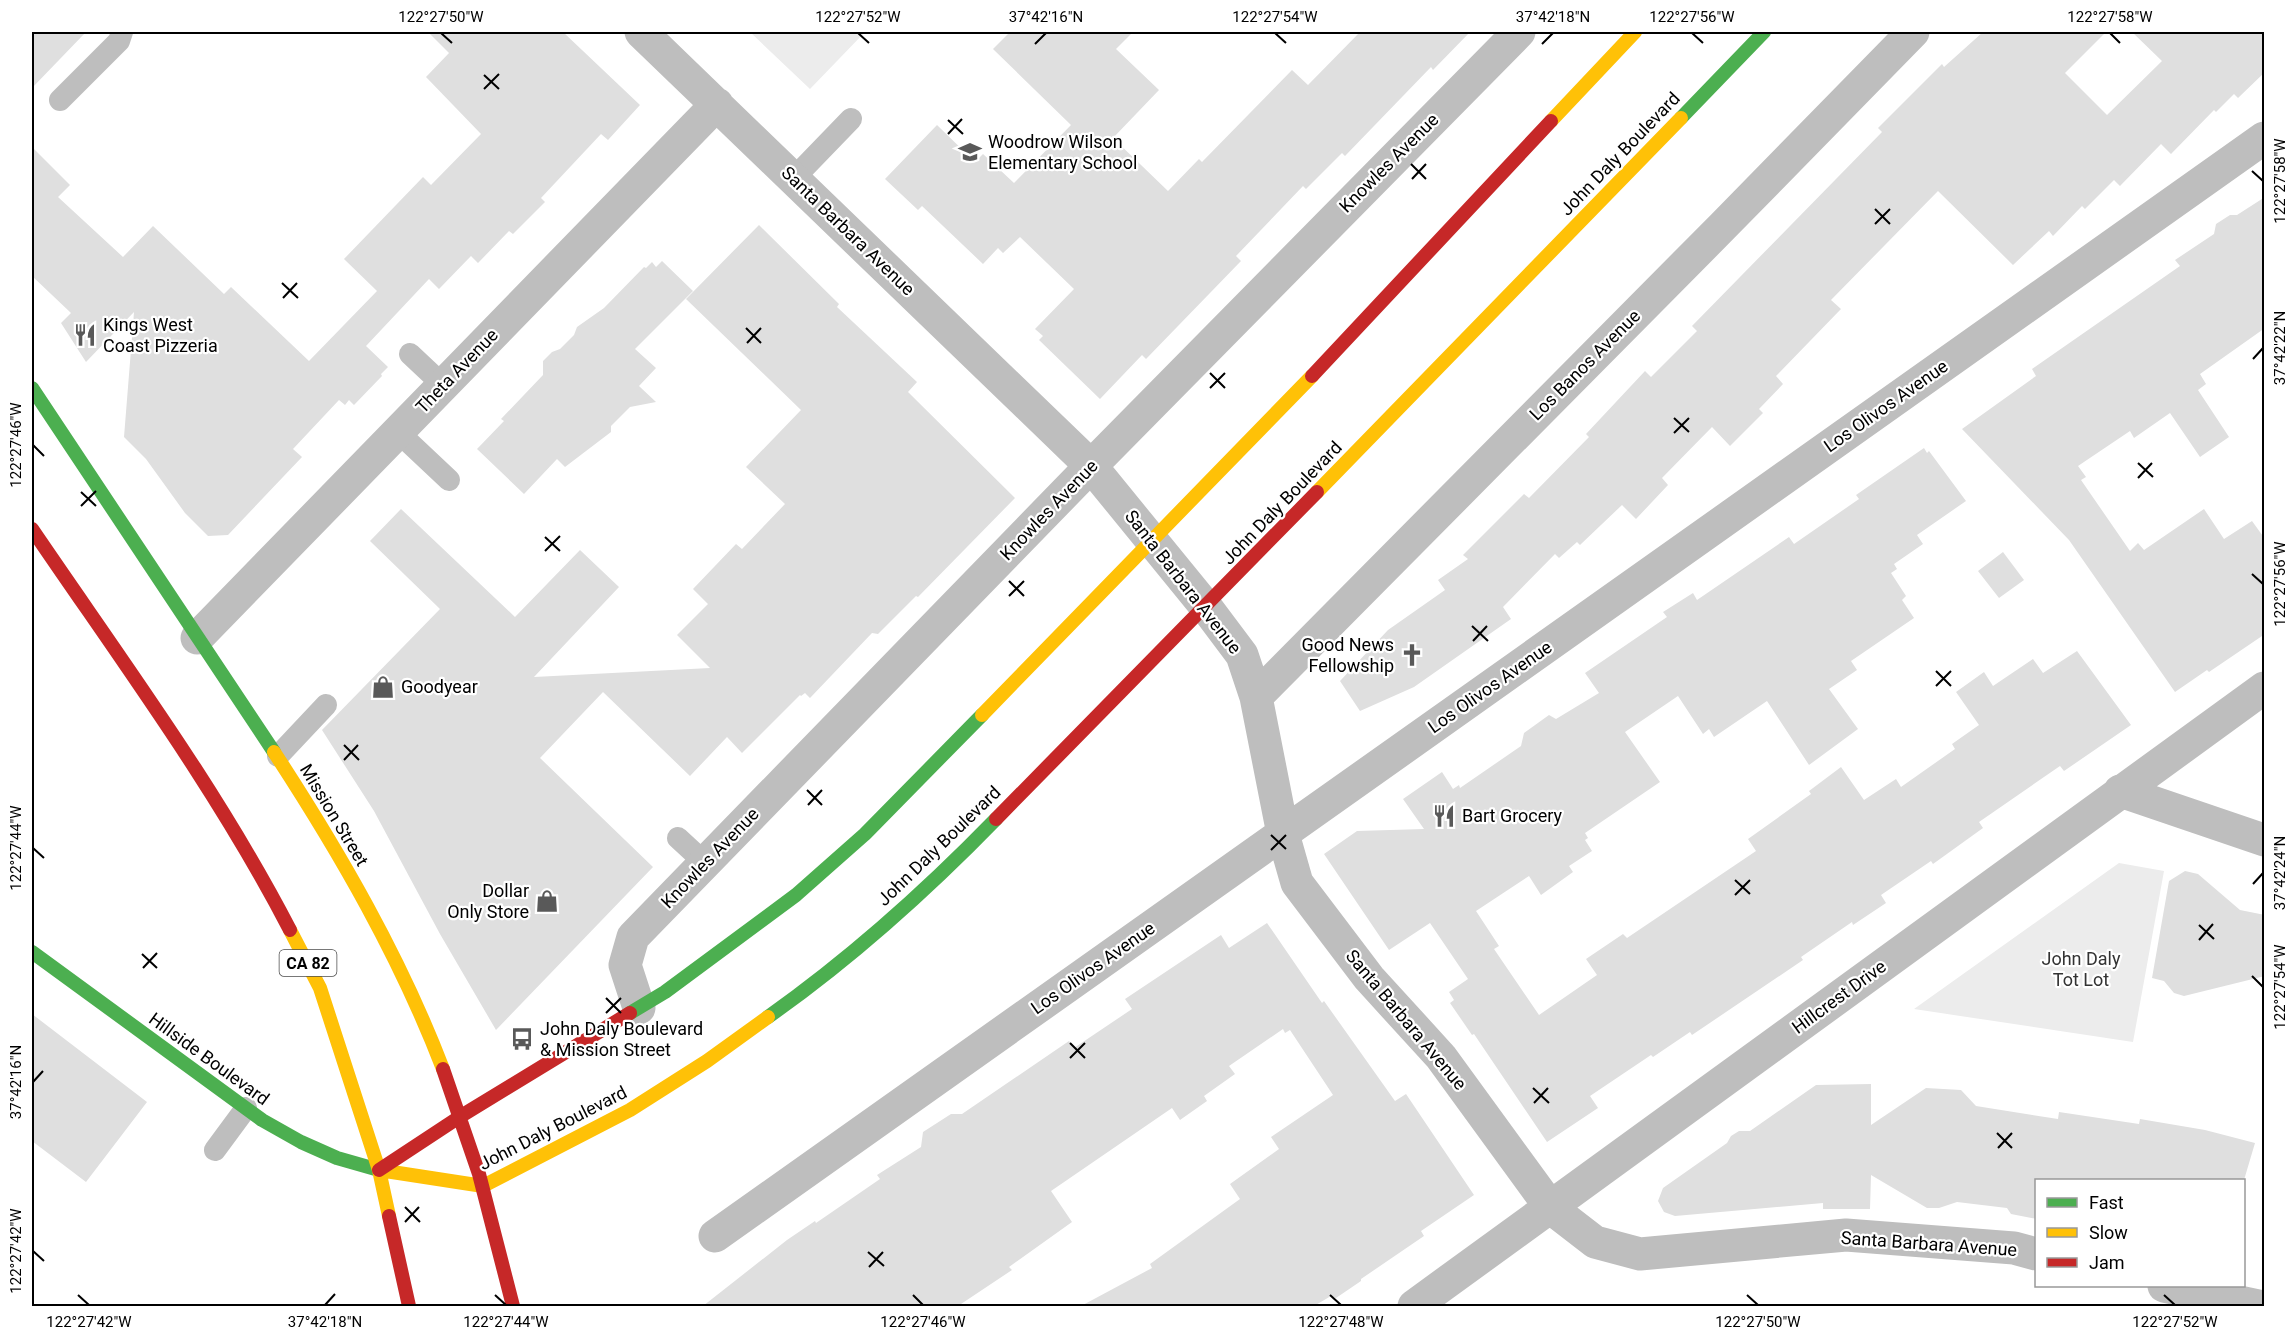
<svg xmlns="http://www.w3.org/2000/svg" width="2296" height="1338" font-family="Roboto,sans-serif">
<rect width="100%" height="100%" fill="#fff"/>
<!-- green -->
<path fill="#ececec" d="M750 32H865L810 89Z
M2119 863 2164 871 2133 1042 1914 1009Z"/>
<!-- building -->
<path fill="#dfdfdf" d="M32 32H86L32 88Z
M428 32H563L640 105 608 140 601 134 541 198 545 202 513 234 509 231 478 263 471 256 439 289 429 279 366 346 388 367 381 374 382 376 354 405 349 400 345 405 339 400 293 449 302 457 228 535 208 536 185 513 146 459 124 437 134 312 86 362 61 323 71 313 32 276V147L70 185 58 197 123 257 153 226 224 294 231 287 309 361 377 291 344 259 423 177 431 185 481 134 426 77 449 53Z
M1010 32H1133L1116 49 1159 90 1113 138 1168 191 1199 159 1202 162 1292 70 1308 85 1360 32H1470L1433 70 1431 67 1345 156 1342 153 1306 189 1303 186 1236 256 1241 261 1146 359 1142 355 1100 399 1039 340 1043 336 1035 329 1074 289 1020 237 1003 253 998 248 983 264 922 206 918 210 885 179 937 125 975 162 983 154 1014 183 1071 125 993 49Z
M1983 32H2106L2065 73 2107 115 2162 61 2132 32H2265V72L2238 98 2234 94 2216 112 2214 110 2171 154 2161 144 2120 186 2114 180 2085 209 2082 206 2053 236 2049 231 2013 265 1938 191 1831 300 1841 309 1776 376 1783 384 1759 409 1763 413 1730 446 1712 427 1662 478 1668 485 1636 519 1622 505 1580 545 1577 542 1559 558 1555 554 1503 607 1511 619 1414 687 1360 711 1340 681 1388 630 1445 590 1438 580 1468 559 1463 555 1524 494 1529 498 1589 437 1586 434 1645 371 1651 377 1697 331 1692 326 1882 132 1878 128 1942 64 1944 67Z
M2265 197V328L2200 374 2206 384 2198 390 2229 437 2200 457 2170 413 2134 438 2130 431 2078 466 2086 477 2081 480 2130 551 2138 543 2144 550 2204 509 2224 539 2252 521 2265 539V634L2209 672 2207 670 2175 692 2069 540 1962 429 2036 376 2032 369 2180 266 2175 260 2214 234 2216 224 2230 215H2237Z
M759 225 839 304 837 307 917 382 908 392 1015 498 918 597 916 596 878 634 872 633 810 698 805 693 801 696 800 695 742 753 727 737 690 776 603 692 540 758 653 867 496 1030 440 934 374 811 322 730 440 609 370 541 401 509 515 617 580 550 619 587 534 677 710 668 677 635 708 604 693 589 736 544 742 549 785 504 746 467 801 410 686 299Z
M662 261 693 291 635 349 656 368 639 386 656 402 630 407 611 426V432L565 467 557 459 524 494 477 449 504 421 501 419 543 375V361L552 352 560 349 574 335 577 327 604 308 644 267 646 268 652 262 656 267Z
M1924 448 1927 453 1929 451 1966 501 1917 535 1923 544 1894 564 1897 569 1891 573 1906 596 1902 600 1914 618 1851 661 1857 670 1829 689 1858 729 1809 765 1767 701 1714 737 1709 729 1703 734 1678 696 1625 732 1660 782 1585 833 1588 838 1585 840 1592 851 1569 866 1573 872 1541 895 1529 876 1476 911 1499 946 1494 949 1539 1015 1597 975 1586 959 1623 934 1627 938 1756 851 1748 839 1811 794 1809 791 1841 767 1864 800 1896 779 1901 787 1955 749 1952 744 1979 725 1956 692 1984 672 1993 686 2033 659 2043 673 2077 651 2131 725 2064 771 2060 766 1979 822 1983 828 1933 864 1931 861 1881 895 1886 903 1853 925 1852 922 1801 957 1803 960 1692 1035 1690 1032 1653 1057 1651 1055 1590 1096 1598 1108 1547 1142 1474 1034 1472 1035 1450 1003 1454 1000 1449 992 1468 979 1430 923 1389 950 1324 854 1357 831 1424 829 1403 799 1442 772 1453 789 1459 785 1460 788 1521 746 1524 733 1549 715 1556 719 1599 693 1585 673 1667 617 1663 612 1693 593 1697 600 1789 537 1794 544 1859 499 1856 495Z
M2003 552 2024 580 1999 598 1978 571Z
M2185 871 2198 874 2240 910 2265 915V976L2184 996 2174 993 2164 981 2152 978 2169 881Z
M1267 923 1322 1003 1324 1001 1395 1101 1406 1094 1474 1195 1421 1231 1424 1236 1361 1279V1281L1336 1298 1331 1296 1314 1306H1081L1152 1268 1150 1264 1240 1199 1230 1184 1279 1149 1271 1137 1333 1095 1290 1030 1285 1033 1283 1029 1229 1066 1235 1074 1204 1096 1207 1101 1180 1120 1172 1108 1051 1191 1072 1222 1009 1267 1012 1270 958 1306H703L787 1240 815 1221 816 1223 880 1179 877 1175 921 1147 923 1132 951 1114H962L1069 1041 1074 1048 1132 1009 1125 999 1221 935 1229 948Z
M32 1014 147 1102 86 1182 32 1141Z
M1871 1084V1125L1926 1088 1961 1090 1976 1106 2058 1119 2059 1112 2139 1124 2140 1119 2205 1130 2255 1143 2244 1180H2037V1219L2011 1214 2007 1208 1957 1202 1939 1208H1927L1871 1175 1870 1209H1823V1203L1675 1216 1664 1212 1658 1201 1663 1188 1727 1143 1731 1136 1739 1131H1750L1816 1085Z"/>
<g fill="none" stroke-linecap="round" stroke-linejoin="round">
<!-- lane -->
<path stroke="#bebebe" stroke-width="22" d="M60 100 119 41 122 32
M794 178 851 119
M410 354 443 385
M398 432 449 480
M278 756 326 705
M678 838 705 863
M215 1150 246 1108"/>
<!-- street -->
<path stroke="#bebebe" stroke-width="33" d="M641 32 1091 466 1206 607 1242 655 1256 697 1283 834 1297 883 1369 978 1441 1057 1551 1208 1595 1242 1640 1254 1846 1235 2014 1248 2036 1254
M197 638 717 104
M1256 697 1723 226 1913 32
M2120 791 2264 840
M639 1008 625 965 633 937 1091 466 1519 32
M715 1236 2264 138
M2164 1286 2258 1306
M1414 1306 2264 688"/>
<!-- fast -->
<path stroke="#4caf50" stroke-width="14" d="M1681 118 1764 32
M32 388 274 752
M32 952 262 1120 301 1142 337 1158 379 1170
M630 1013 665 992 796 895 865 834 982 715
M768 1017C850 959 926 891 996 819"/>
<!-- slow -->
<path stroke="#ffc107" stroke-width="14" d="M1551 121 1635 32
M1317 492 1681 118
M982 715 1312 376
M274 752C340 853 400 957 443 1069
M290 930 320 988 379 1170 389 1216
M379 1170 483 1186 630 1110 707 1061 768 1017"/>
<!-- jam -->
<path stroke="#c62828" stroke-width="14" d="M1312 376 1551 121
M32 529C121 660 217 789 290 930
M996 819 1317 492
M443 1069 479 1174 513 1306
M379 1170 461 1116 630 1013
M389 1216 409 1306"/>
</g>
<!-- ticks -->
<path fill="none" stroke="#000" stroke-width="2" d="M441 33 452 43M858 33 869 43M1275 33 1286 43M1692 33 1703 43M2110 33 2120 43M1035 44 1046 33M1542 44 1553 33M484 75 499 89M484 89 499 74M948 120 963 134M948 134 962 119M1411 164 1426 179M2252 171 2263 181M1412 179 1426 164M1875 209 1890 224M1875 224 1890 209M282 283 298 298M283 298 297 283M746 328 761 343M747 343 761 328M2253 359 2263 348M1210 373 1225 388M1210 388 1225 373M1674 418 1689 432M1674 433 1689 418M33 445 44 456M2138 463 2153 477M2138 478 2152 463M81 492 96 506M81 506 96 491M545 537 560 551M545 551 560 536M2252 574 2263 584M1009 581 1024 596M1009 596 1024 581M1472 626 1488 641M1473 641 1487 626M1936 671 1951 686M1936 686 1951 671M344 745 359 760M344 760 358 745M807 790 822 805M808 805 822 790M1271 835 1286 849M33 848 44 858M1271 850 1286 835M1735 880 1750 894M2253 884 2263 873M1735 895 1750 880M2199 925 2214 939M2199 940 2213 924M142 954 157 968M143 968 157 953M2252 976 2263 987M606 998 621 1013M606 1013 621 998M1070 1043 1085 1058M1070 1058 1085 1043M33 1082 43 1071M1533 1088 1549 1103M1534 1103 1548 1088M1997 1133 2012 1148M1998 1148 2012 1133M405 1207 420 1222M405 1222 419 1207M33 1251 44 1261M868 1252 884 1266M869 1267 883 1252M78 1295 89 1305M495 1295 506 1305M913 1295 923 1305M1330 1295 1341 1305M1747 1295 1758 1305M2164 1295 2175 1305M325 1305 335 1294"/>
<!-- icons -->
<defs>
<g id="school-bare" transform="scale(1.8)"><path d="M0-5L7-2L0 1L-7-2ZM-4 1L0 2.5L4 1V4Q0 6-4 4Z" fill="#595959" stroke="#fff" stroke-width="2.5" paint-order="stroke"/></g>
<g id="restaurant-bare" transform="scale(1.8)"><path d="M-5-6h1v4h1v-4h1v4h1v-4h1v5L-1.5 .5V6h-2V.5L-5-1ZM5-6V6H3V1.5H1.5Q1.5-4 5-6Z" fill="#595959" stroke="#fff" stroke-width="2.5" paint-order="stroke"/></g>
<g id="church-bare" transform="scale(1.8)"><path d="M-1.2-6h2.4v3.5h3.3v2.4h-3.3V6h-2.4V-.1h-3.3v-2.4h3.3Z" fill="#595959" stroke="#fff" stroke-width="2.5" paint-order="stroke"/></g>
<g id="shop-bare" transform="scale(1.8)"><path d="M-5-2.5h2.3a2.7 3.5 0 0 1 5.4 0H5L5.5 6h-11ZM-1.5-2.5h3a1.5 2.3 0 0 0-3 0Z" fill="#595959" stroke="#fff" stroke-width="2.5" paint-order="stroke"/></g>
<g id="bus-bare" transform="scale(1.8)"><path d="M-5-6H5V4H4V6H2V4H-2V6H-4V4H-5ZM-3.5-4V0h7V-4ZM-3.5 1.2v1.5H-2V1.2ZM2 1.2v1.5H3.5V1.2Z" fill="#595959" stroke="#fff" stroke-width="2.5" paint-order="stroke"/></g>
</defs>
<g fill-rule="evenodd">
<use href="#school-bare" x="970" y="152"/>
<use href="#restaurant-bare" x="85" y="335"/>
<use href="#church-bare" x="1412" y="655"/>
<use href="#shop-bare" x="383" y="687"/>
<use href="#restaurant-bare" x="1444" y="816"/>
<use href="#shop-bare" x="547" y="901"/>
<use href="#bus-bare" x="522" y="1039"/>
</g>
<g text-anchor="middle" stroke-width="4.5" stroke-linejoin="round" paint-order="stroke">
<!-- shield labels -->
<rect fill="#fff" stroke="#4c4c4c" stroke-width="1.5" x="279.5" y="950" width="57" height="26" rx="4.5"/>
<g font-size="16" font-weight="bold" fill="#000">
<text x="308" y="969">CA 82</text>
</g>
<!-- poi labels -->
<g font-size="18" fill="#000" stroke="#fff" text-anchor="start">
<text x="988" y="148">Woodrow Wilson<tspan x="988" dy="21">Elementary School</tspan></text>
<text x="103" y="331">Kings West<tspan x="103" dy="21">Coast Pizzeria</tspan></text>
<text x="1394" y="651" text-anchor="end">Good News<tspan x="1394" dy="21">Fellowship</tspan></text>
<text x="401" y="693">Goodyear</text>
<text x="1462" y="822">Bart Grocery</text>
<text x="529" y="897" text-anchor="end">Dollar<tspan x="529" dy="21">Only Store</tspan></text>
<text x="540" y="1035">John Daly Boulevard<tspan x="540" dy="21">&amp; Mission Street</tspan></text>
</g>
<!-- street labels -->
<g font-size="18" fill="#000" stroke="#fff">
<text transform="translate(1620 154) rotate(-46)" y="6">John Daly Boulevard</text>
<text transform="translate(1389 163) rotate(-45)" y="6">Knowles Avenue</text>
<text transform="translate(848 231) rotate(44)" y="6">Santa Barbara Avenue</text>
<text transform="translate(1585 365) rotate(-45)" y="6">Los Banos Avenue</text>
<text transform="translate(457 371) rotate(-46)" y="6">Theta Avenue</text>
<text transform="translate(1886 406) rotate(-35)" y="6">Los Olivos Avenue</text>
<text transform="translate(1282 503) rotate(-46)" y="6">John Daly Boulevard</text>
<text transform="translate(1049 510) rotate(-46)" y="6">Knowles Avenue</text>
<text transform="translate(1183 582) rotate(52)" y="6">Santa Barbara Avenue</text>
<text transform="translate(1490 687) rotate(-35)" y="6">Los Olivos Avenue</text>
<text transform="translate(334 815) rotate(59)" y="6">Mission Street</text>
<text transform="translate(939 846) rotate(-44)" y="6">John Daly Boulevard</text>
<text transform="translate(710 858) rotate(-46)" y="6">Knowles Avenue</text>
<text transform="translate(1093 968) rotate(-35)" y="6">Los Olivos Avenue</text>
<text transform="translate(1839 997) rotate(-36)" y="6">Hillcrest Drive</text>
<text transform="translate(1406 1020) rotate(50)" y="6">Santa Barbara Avenue</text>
<text transform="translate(209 1059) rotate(36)" y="6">Hillside Boulevard</text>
<text transform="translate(553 1128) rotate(-27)" y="6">John Daly Boulevard</text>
<text transform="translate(1929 1244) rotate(4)" y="6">Santa Barbara Avenue</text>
</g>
<!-- park labels -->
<g font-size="18" fill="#333" stroke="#fff">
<text x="2081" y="965">John Daly<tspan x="2081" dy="21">Tot Lot</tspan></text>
</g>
</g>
<!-- border -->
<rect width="2296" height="1338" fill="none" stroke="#ffffff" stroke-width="66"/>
<!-- legend -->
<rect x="2035" y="1179" width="210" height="108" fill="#ffffff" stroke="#999999" stroke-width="1.5"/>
<rect x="2047" y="1198" width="30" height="9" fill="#4caf50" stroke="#999999" stroke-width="1.5"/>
<text x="2089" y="1209" font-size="18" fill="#000000">Fast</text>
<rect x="2047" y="1228" width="30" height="9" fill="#ffc107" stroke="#999999" stroke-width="1.5"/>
<text x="2089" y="1239" font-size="18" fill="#000000">Slow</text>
<rect x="2047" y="1258" width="30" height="9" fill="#c62828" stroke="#999999" stroke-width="1.5"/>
<text x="2089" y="1269" font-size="18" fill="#000000">Jam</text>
<rect x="33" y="33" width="2230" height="1272" fill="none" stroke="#000" stroke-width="2"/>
<g font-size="15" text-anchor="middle" fill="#000">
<text x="441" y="22">122°27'50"W</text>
<text x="858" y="22">122°27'52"W</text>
<text x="1046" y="22">37°42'16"N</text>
<text x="1275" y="22">122°27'54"W</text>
<text x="1553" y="22">37°42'18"N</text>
<text x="1692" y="22">122°27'56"W</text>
<text x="2110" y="22">122°27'58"W</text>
<text transform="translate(2280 181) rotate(-90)" y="5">122°27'58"W</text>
<text transform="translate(2280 348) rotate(-90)" y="5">37°42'22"N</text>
<text transform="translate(16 445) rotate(-90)" y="5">122°27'46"W</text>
<text transform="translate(2280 584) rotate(-90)" y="5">122°27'56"W</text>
<text transform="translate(16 848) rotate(-90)" y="5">122°27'44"W</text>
<text transform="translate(2280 873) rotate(-90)" y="5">37°42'24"N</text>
<text transform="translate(2280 987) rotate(-90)" y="5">122°27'54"W</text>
<text transform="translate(16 1082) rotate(-90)" y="5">37°42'16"N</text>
<text transform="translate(16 1251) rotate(-90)" y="5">122°27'42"W</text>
<text x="89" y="1327">122°27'42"W</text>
<text x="325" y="1327">37°42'18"N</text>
<text x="506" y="1327">122°27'44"W</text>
<text x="923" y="1327">122°27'46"W</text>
<text x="1341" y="1327">122°27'48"W</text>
<text x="1758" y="1327">122°27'50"W</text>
<text x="2175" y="1327">122°27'52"W</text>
</g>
</svg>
